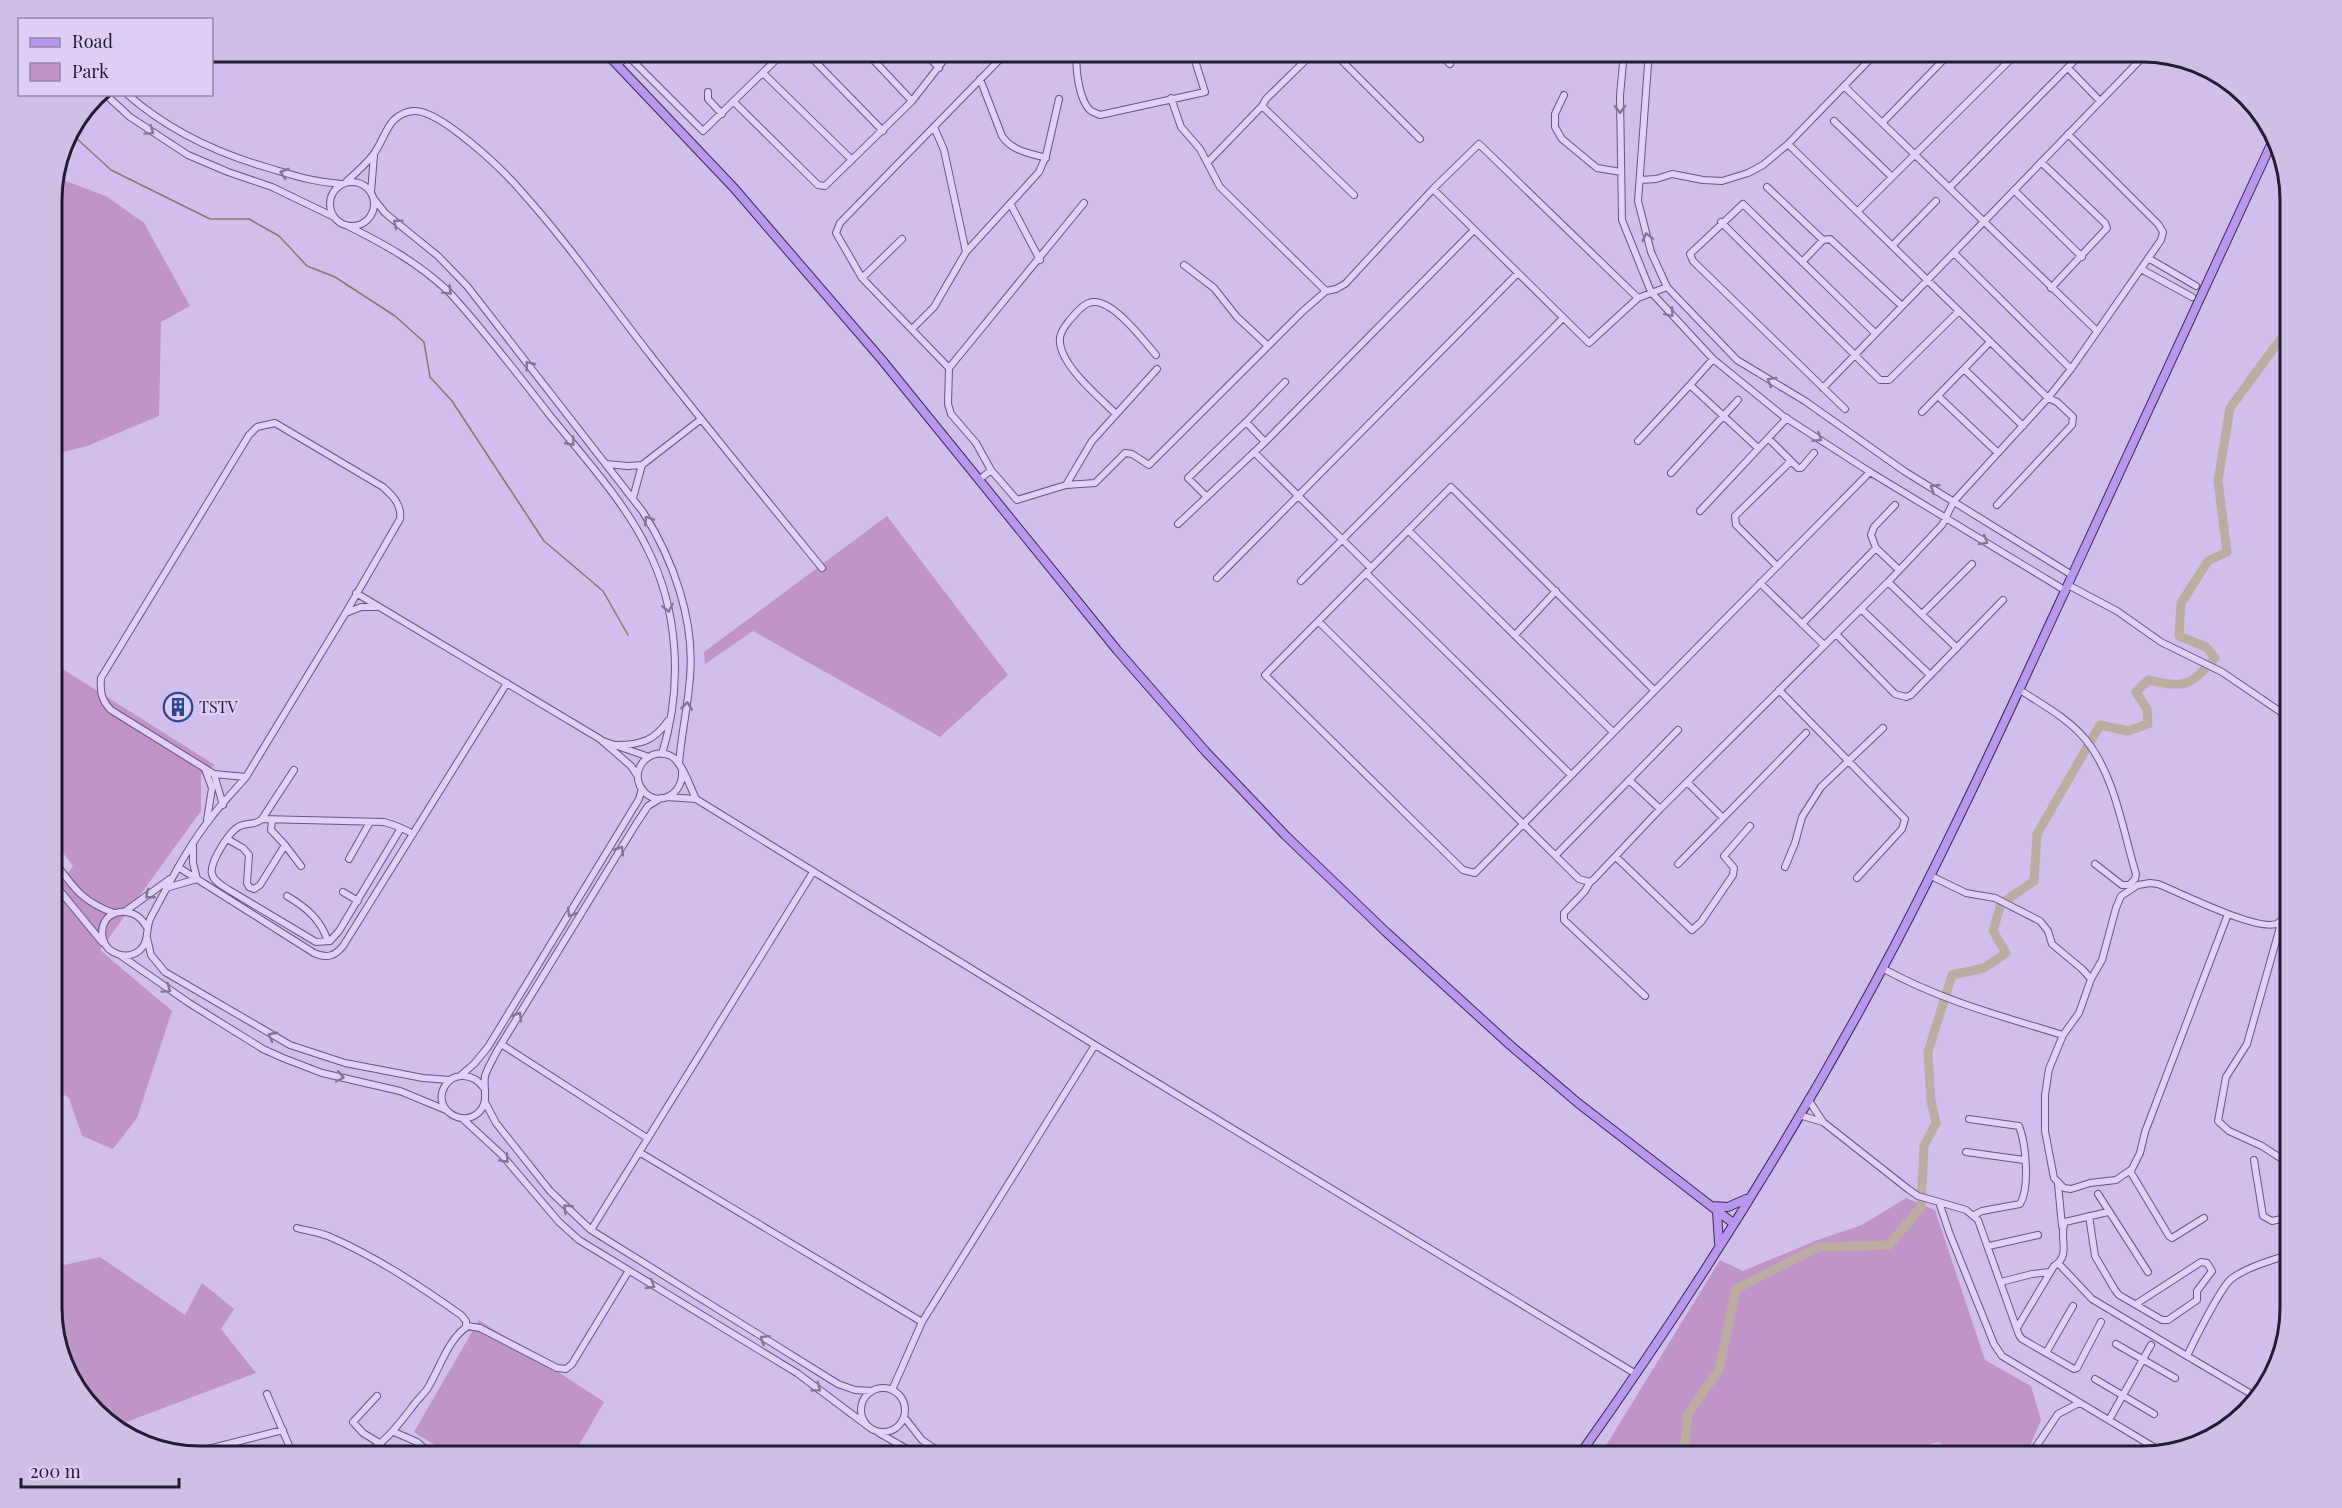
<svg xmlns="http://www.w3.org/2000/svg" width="2342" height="1508" font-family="'Playfair Display',serif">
<rect width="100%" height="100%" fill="#d1beec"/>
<!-- green -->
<path fill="#c093c9" d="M55 177 106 196 144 223 190 306 161 322 159 416 87 446 51 455V191Z
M887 516 1008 675 940 737 753 631 705 664 704 652Z
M61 668 215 765 201 775V811L100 950 172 1011 137 1118 113 1149 82 1136 69 1098 51 1086V898L73 866 51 837V669Z
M1906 1198 1935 1210 1985 1360 2031 1386 2041 1420 2025 1457H1973L1938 1442 1878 1457H1599L1720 1260 1743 1271 1820 1239 1862 1225Z
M100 1257 185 1315 202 1283 234 1309 221 1329 256 1373 113 1427 71 1383 51 1317V1282L64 1265Z
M479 1320 604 1402 572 1457H454L414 1432Z"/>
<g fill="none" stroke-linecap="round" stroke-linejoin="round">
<!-- stream -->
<path stroke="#8a7969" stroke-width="1.5" d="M65 139 75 137 111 170 210 219H249L279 236 307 266 335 277 395 316 424 342 430 377 452 401 544 541 603 591 628 635"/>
<!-- river -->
<path stroke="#bdada1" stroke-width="9" d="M1683 1457 1688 1414 1719 1370 1736 1289 1819 1247 1889 1245 1921 1207 1924 1146 1936 1123 1931 1101 1928 1052 1952 975 1984 968 2006 953 1993 931 2001 904 2034 881 2037 834 2100 725 2128 731 2148 724 2147 709 2136 692 2148 680C2186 688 2189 687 2215 658L2206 647 2179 636 2181 603 2208 561 2227 552 2218 481 2230 408 2291 325"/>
<!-- minor casing -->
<g stroke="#635783" stroke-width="8">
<path id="minor" d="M805 51 883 131
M865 51 912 101
M923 51 939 68
M1078 51C1074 65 1079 101 1091 111L1100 115 1205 92 1192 51
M1315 51 1266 99 1262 106 1354 195
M1332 51 1420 139
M1436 51 1450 64
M1624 51 1620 96 1622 220 1651 292 1713 359 1783 416 1870 472 2066 591
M1649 51 1638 201 1651 252 1667 287 1737 360 1805 401 1904 471 2072 575
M617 65 627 57 633 61 703 131 785 51
M2068 68 2100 101
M763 73 852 160
M980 79 1002 136C1012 151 1029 153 1046 158
M1844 86 2097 331
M708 92V99L722 114
M105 94 130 117 188 155 228 172 272 187 334 217
M127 94C169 131 216 153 269 168 296 176 313 182 341 184
M1564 95 1555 114V127L1562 139 1597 168 1621 172
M1171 98 1181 127 1200 149 1220 187 1326 291
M734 102 818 185 825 186 912 101 951 51
M1834 121 1892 177
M1883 122 1952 51
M1788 144 2048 398 2057 402 2073 417 2072 425 1997 505
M1208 162 1262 106
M2041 162 2105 223 2107 228 2051 288
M1640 180 1656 179 1672 174 1703 180 1722 181 1748 173 1763 165 1788 144 1878 51
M347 181C356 173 365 165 373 155 386 138 387 114 413 111 439 108 504 171 521 191 567 242 606 298 648 352 705 425 764 497 822 568
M330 204a22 22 0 1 1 44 0a22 22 0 1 1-44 0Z
M1767 187 1823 240
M1950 187 2084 51
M1433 189 1589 343 1638 298 1667 287
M2014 190 2082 257
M371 192 374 155
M374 199 385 213 438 256 467 286 643 512C673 559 695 620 690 677 688 707 681 735 679 764
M1011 205 1040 260
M1858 211 2019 51
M1721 222 1880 380H1889L1959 311
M346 225C384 244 417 262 448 291 485 331 518 375 552 418 583 456 625 503 646 546 679 609 683 686 662 754
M1893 245 1936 201
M966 252 1039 172 1046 156 1059 99
M1954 253 2071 369
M2148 258 2196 286
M1802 262 1823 240 1830 239 1902 306
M1184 265 1214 288 1237 317 1267 345
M2141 269 2192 297
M862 278 902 239
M912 329 934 307 966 252 944 150 934 127
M1713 359 1690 385 1758 448
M949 368 1084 203
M1964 369 2023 426
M1823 388 2144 56 2143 51
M1938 396 1998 453
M1845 409 1693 261 1690 254 1743 204 1875 333
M1922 412 1990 342
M1116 414C1099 397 1070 373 1062 351 1057 338 1061 331 1069 321 1074 315 1082 305 1089 303 1110 295 1144 341 1156 355
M1768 438 1798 468H1801L1814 453
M1638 441 1690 385
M1265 442 1246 422 1285 382
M1254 452 1371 568
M606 464 628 466 642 465
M991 470 1017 500 1066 485 1095 483 1125 453 1132 454 1149 465 1303 311 1326 291 1336 289 1345 284 1433 189 1479 144 1638 298
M1671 473 1738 400
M979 480 991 470 976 443 951 414 948 404 949 368 862 278 836 233 840 223 1008 51
M1066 485 1092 441 1157 369
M1207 497 1188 478 1246 422
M633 498 642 465 700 420
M1895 505 1874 527 1871 535 1876 548 1899 570
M1700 511 1787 418
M1178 524 1265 442 1474 230
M1408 530 1613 732
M1777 566 1736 525 1735 516 1790 462
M1366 573 1571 775
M1217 578 1518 273
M1301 581 1563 318
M1888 582 1957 648
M1760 583 1824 645
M2068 585 2117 611 2161 642 2222 672 2291 719
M356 593 600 739 631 766 637 775
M1861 609 1930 675
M346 613 361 607H376
M1922 614 1972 564
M1319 622 1579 879 1590 882 1594 879 1660 809 1888 582 1942 525 1954 501 2048 398 2071 369 2161 240 2163 232 2158 224 2068 134
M1802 624 1876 548
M1836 634 1895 694 1906 697 1911 695 2003 600
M1515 635 1556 591
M1654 690 1451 487 1265 675 1463 870 1475 873 1870 472
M1779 690 1905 819 1902 829 1857 878
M2020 690C2043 705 2069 719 2086 740 2115 776 2123 831 2136 874L2135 879 2129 885H2122L2095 864
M603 741 649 757
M617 745C640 745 654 741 668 721
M205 769 212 788 207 820
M682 771C684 797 653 810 640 786 630 765 655 744 674 758 684 767 690 787 696 799
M214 774 223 805
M1629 780 1660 809
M1687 782 1723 818 1806 733
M667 797 696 799 1095 1045 1636 1374
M262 819 294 770
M272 820 271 830 285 845
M401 828 339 931 330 941 316 942 229 890C223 886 214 882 212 874 209 863 230 830 240 826 248 822 255 826 262 819L384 822C395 825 403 828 413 834
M227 839 243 848 249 855 247 883 249 887 254 889 260 885 285 845 301 866
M1556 855 1678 730
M51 857C72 885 80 901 114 913
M1616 857 1692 930 1701 922 1733 875 1734 868 1724 856 1750 826
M349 859 370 822
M1678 864 1723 818
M178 867 314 953C327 959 335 956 343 946L507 683
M1785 867 1795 843 1802 817 1821 787 1883 728
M1931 876 1966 893 1995 898 2040 921 2048 931 2052 944 2082 969 2091 979
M51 880 102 942
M1590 882 1585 891 1564 913V920L1645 996
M166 888 197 879 193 863V845
M343 892 358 901
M287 896C307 908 320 919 328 941
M127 910 170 879
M2228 914 2145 1132 2140 1153 2132 1169 2116 1180 2090 1183 2071 1189 2064 1188 2054 1178 2045 1131V1095L2049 1069 2063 1035 2079 1013 2091 979 2102 960 2116 908 2121 896 2138 885 2150 883 2158 884C2179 892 2261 934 2278 923 2285 919 2288 906 2291 899
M2282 920 2247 1044 2226 1077 2218 1121 2229 1131 2262 1146 2291 1165
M146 926C132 901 96 911 103 939 107 954 127 961 140 950 150 941 145 928 151 917 170 882 188 846 213 815 223 802 235 790 246 777L345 614 400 519C402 505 393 496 383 487L275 423 257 427 249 435 101 678C100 691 101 700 111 710L214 774 246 777
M147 938 151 955 165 972 290 1045 345 1063 423 1078 450 1080
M120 955 189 1003 263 1049 283 1058 322 1073 400 1091 446 1110
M1882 968C1940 1000 2000 1016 2063 1035
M501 1044 647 1138
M460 1076 474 1064 488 1047 639 799 642 789
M483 1087C474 1074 454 1071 445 1086 431 1108 463 1130 480 1111 489 1101 483 1088 485 1076 488 1067 493 1059 497 1051L636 824 648 806 661 798
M1808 1099 1823 1122 1908 1189 1918 1196 1939 1202 1949 1232 1994 1344 2002 1356 2162 1452
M485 1102 496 1123 550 1191 591 1230 838 1384 855 1390 872 1391
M1799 1115 1823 1122
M463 1119 502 1155 559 1222 579 1240 797 1373 869 1427
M1969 1119 2019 1126C2026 1144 2030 1188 2020 1204L1982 1211 1974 1215
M639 1152 922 1322
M1966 1152 2024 1160
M2254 1160 2263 1216 2272 1221 2291 1217
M2130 1171 2169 1236 2172 1238 2204 1218
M2058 1184 2062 1226
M2098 1194 2148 1272
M1939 1202 1966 1210 1978 1220 2019 1335 2022 1339 2074 1369 2077 1368 2101 1322
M2089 1216 2095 1256 2115 1290 2119 1295 2162 1320H2168L2197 1300V1291L2212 1271 2207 1263 2201 1262 2136 1304
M297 1228C307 1231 318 1232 328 1236 375 1256 420 1286 461 1315L466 1321V1327
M591 1230 813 872
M1989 1246 2038 1235
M2058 1263 2092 1299 2187 1356
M2001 1282 2032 1274 2050 1272
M2017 1328 2054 1266C2072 1255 2058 1237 2065 1222L2108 1212
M2116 1344 2175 1378
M2046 1353 2073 1306
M2095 1379 2154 1414
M861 1410a22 22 0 1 1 44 0a22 22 0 1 1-44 0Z
M892 1390 922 1322 1095 1045
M267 1394 294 1457
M377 1396 353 1422 363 1433 381 1444
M2258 1398 2187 1356C2194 1341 2220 1289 2231 1279 2247 1267 2272 1260 2291 1254
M904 1417 922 1440 947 1457
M2109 1420 2151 1345
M394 1432 417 1442 434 1457
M879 1433 921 1457
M208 1449 283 1430
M360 1457C385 1444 399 1424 416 1402 421 1396 427 1391 430 1384 441 1365 449 1338 468 1326L480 1328 557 1368 566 1369 572 1364 628 1272
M2029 1457 2058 1414 2079 1403"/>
</g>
<!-- major casing -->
<g stroke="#332c51" stroke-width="10">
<path id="major" d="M604 51 734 188 882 360 1117 650 1206 752 1286 836 1386 932 1510 1045 1578 1103 1733 1223
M1712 1206 1728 1207 1746 1199
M1717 1211 1719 1243
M1578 1457C1694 1294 1801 1123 1894 947 1959 822 2017 695 2076 567 2142 424 2208 281 2274 138"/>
</g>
<!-- minor -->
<use href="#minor" stroke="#e1d0f7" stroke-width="6"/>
<!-- major -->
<use href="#major" stroke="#ba96ef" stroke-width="8"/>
</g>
<!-- one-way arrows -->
<defs><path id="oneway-chevron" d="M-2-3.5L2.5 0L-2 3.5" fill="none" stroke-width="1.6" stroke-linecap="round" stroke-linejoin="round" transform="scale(1.5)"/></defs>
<g stroke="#807695">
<use href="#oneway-chevron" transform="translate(1620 109) rotate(89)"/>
<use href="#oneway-chevron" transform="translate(150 131) rotate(35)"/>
<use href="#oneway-chevron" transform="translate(284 173) rotate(-163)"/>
<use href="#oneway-chevron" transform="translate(397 223) rotate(-141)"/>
<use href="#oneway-chevron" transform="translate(1647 237) rotate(-104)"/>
<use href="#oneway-chevron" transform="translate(448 291) rotate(45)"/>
<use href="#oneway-chevron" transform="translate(1670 313) rotate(49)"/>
<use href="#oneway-chevron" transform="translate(529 365) rotate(-128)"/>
<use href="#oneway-chevron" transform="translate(1771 381) rotate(-149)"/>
<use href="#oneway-chevron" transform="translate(1818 438) rotate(33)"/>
<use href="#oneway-chevron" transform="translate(571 442) rotate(51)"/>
<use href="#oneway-chevron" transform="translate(1934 488) rotate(-149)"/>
<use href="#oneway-chevron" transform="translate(648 520) rotate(-123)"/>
<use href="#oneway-chevron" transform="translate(1984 541) rotate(31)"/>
<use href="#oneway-chevron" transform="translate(668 608) rotate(77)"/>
<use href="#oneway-chevron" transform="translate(687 706) rotate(-83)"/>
<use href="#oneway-chevron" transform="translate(620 850) rotate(-58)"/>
<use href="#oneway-chevron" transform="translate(149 895) rotate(142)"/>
<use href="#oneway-chevron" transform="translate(571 913) rotate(122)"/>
<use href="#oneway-chevron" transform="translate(167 989) rotate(34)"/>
<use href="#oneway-chevron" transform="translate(518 1016) rotate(-59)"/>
<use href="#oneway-chevron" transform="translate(272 1036) rotate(-152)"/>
<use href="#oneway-chevron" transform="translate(340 1077) rotate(12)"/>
<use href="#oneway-chevron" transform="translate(505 1159) rotate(47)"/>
<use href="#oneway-chevron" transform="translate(567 1208) rotate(-136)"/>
<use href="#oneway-chevron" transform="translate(651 1285) rotate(31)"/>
<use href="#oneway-chevron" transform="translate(764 1339) rotate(-148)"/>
<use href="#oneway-chevron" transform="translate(817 1388) rotate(37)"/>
</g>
<!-- icons -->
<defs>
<g id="building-ring" transform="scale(1.5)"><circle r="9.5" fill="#decdf4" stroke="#2a4790" stroke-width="1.5"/><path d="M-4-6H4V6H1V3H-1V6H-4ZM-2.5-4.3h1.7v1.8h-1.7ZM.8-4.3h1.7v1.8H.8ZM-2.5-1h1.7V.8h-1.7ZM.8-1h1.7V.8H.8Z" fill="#2a4790"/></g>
</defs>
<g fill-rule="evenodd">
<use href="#building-ring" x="178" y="707"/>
</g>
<g text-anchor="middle" stroke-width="4.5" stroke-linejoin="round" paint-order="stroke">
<!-- poi labels -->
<g font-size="16" fill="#201c33" stroke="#decdf4" text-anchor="start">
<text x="199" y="713">TSTV</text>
</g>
</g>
<!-- crop -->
<path d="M0 0H2342V1508H0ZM200 62H2142A138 138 0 0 1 2280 200V1308A138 138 0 0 1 2142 1446H200A138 138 0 0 1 62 1308V200A138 138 0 0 1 200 62Z" fill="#cfbfe5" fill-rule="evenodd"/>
<path fill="none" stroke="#201c33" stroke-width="3" d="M200 62H2142A138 138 0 0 1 2280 200V1308A138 138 0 0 1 2142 1446H200A138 138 0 0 1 62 1308V200A138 138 0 0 1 200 62Z"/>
<!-- legend -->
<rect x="18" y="18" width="195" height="78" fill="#decdf4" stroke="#9286a7" stroke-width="1.5"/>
<rect x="30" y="38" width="30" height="9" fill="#ba96ef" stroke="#9286a7" stroke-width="1.5"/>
<text x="72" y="48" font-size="18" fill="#201c33">Road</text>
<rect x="30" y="63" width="30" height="18" fill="#c093c9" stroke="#9286a7" stroke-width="1.5"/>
<text x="72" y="78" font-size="18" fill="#201c33">Park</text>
<!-- scale -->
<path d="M21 1478v9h158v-9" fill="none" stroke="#201c33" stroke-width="3"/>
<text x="30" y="1478" font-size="18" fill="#201c33" stroke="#decdf4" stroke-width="4.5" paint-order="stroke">200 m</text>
</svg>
